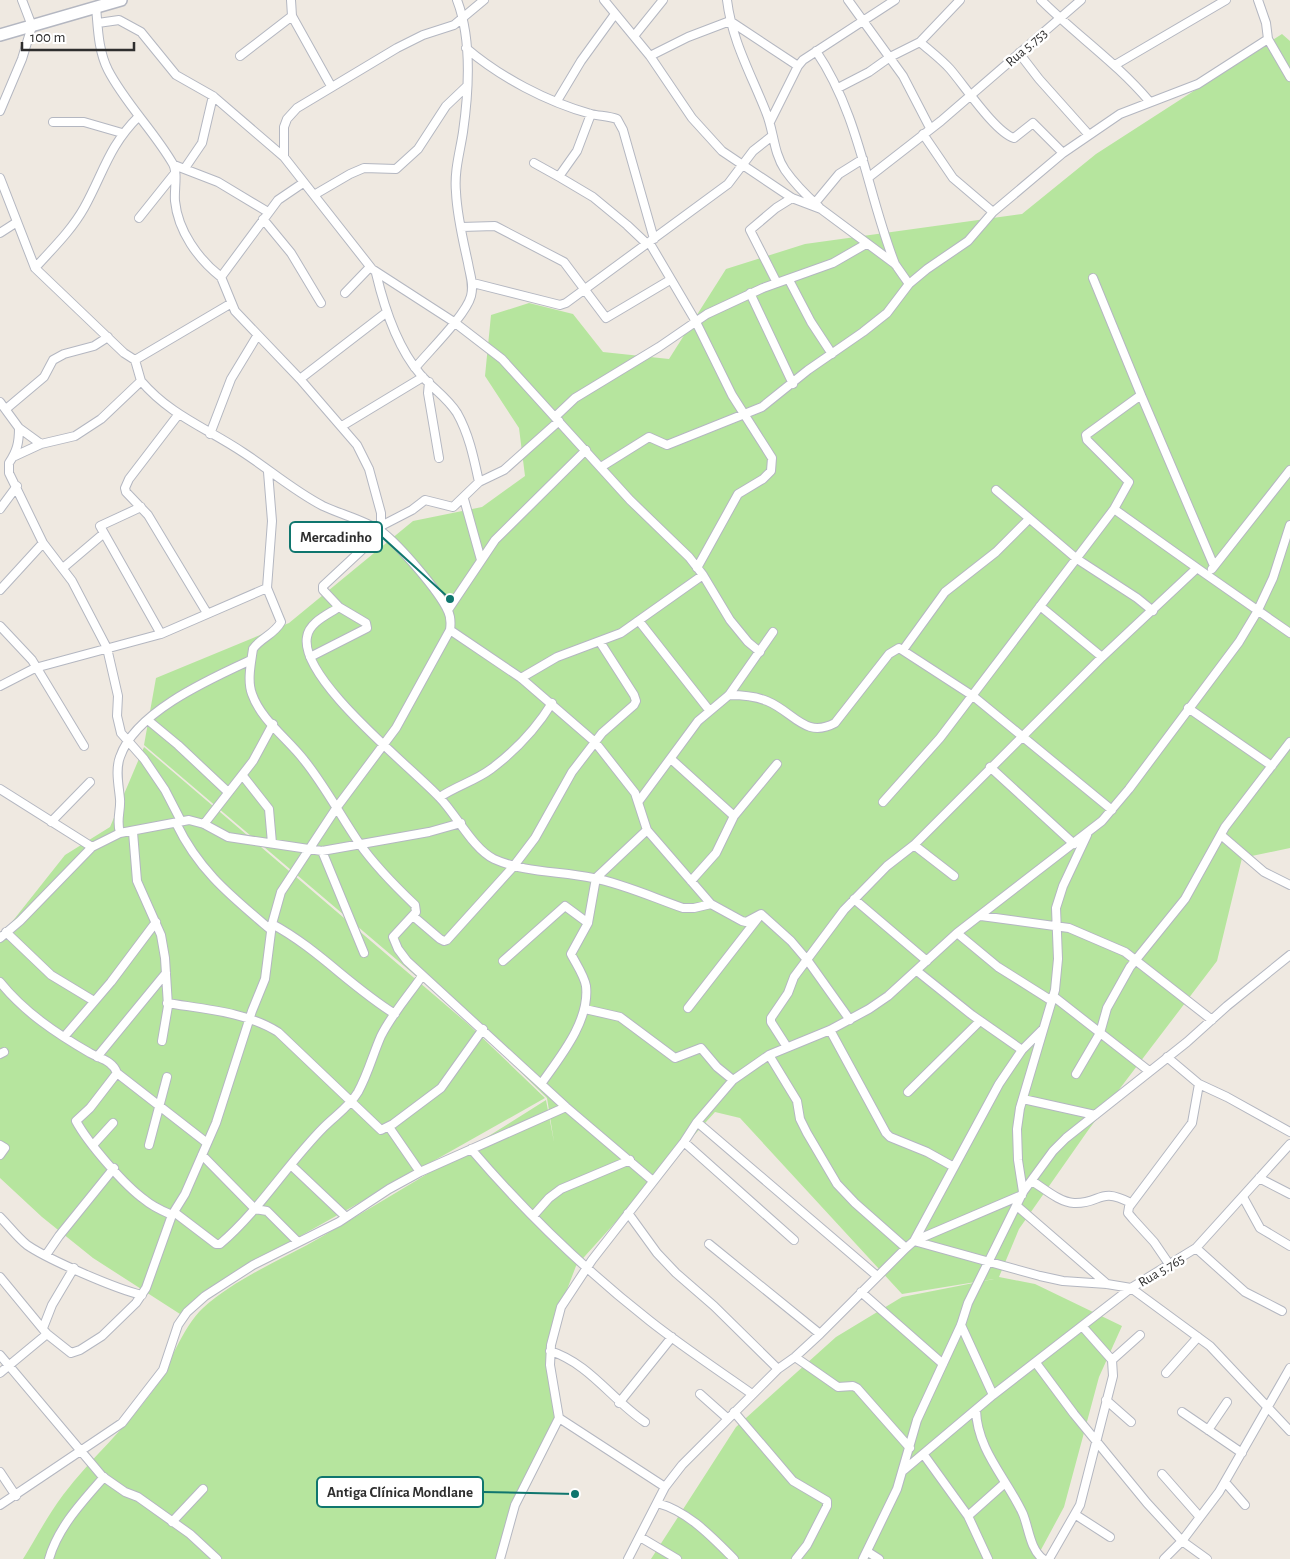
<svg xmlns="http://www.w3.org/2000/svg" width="1290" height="1559" font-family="'Alegreya Sans',sans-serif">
<rect width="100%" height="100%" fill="#efe9e1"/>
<!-- green -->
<path fill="#b6e59e" d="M1282 34 1290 41V848L1242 858 1217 961 1089 1129 1019 1229 999 1277 1035 1284 1122 1326 1099 1377 1064 1507 1036 1559H651L736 1427 836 1337 902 1297 994 1279 902 1294 740 1118 715 1112 576 1266 549 1337 546 1367 551 1379 556 1419 513 1501 498 1559H23C36 1538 48 1515 63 1495 90 1459 125 1429 152 1392 170 1366 181 1329 203 1308 239 1276 282 1260 323 1236 398 1192 472 1147 546 1100L554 1142 547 1098 470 1022 144 745 156 678 289 623 413 521 482 507 525 476 519 428 485 376 491 315 529 303 573 314 603 352 669 359 726 269 805 244 1022 214 1096 154Z
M144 747 468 1024 545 1098 251 1264 180 1314 93 1258 42 1217 0 1178V937L65 855 110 827Z"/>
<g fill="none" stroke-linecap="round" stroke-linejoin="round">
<!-- street casing -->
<g stroke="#b4b7c1" stroke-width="10">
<path id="street" d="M291 0 292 16 331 86
M484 0 454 25 423 35 397 48 297 108 287 119 284 127V157L372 269 454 322 502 359 630 500 689 557 703 575 730 620 748 642 760 652
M604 0 650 56 692 118 722 151 792 198 821 209 895 264 909 284
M727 0C732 41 751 74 766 112 774 131 773 152 785 170 794 183 807 196 819 207
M848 0 903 76 930 128
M1041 0C1076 35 1117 63 1149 101
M1258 0 1266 23 1268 39 1290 77
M96 7C98 28 98 50 108 70 125 103 154 131 173 164 178 173 174 190 175 201 178 231 198 259 221 277
M730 21 798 66
M98 23 119 20 141 32 176 75 213 96 284 157
M634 36 663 0
M920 42C930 51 941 59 950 69 964 85 995 132 1014 138L1033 123 1063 153
M466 48C500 77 547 102 591 114 599 116 609 116 617 119L623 130 654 239
M816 51C860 116 867 193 895 264
M1019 53 1039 79 1089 135
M240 56 292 16
M650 56 688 37 730 21
M1115 65 1226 0
M838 88 869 72 890 57 920 42 960 0
M557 101 581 61 615 14
M0 111 22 59 32 26 22 0
M591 114 577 151 560 175 561 178 593 197 627 225 646 243
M53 122H84L122 133
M770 122 798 66 803 60 895 0
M923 134 953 178 993 212
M534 163 561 178
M174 165 218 182 268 212
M185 168 202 143 213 96
M869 177 941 121 1081 0
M0 178 35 268 124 353 135 360
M303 183 278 200 221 277 235 311 300 379 357 445 369 469 381 513V532L323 586V590L339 607C329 614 309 622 307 637 299 679 411 767 439 797 456 814 473 849 494 859 525 873 560 871 593 878 624 884 654 898 683 908H694L711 904 742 921 746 922 761 914 791 941 808 961 850 1020
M314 195 350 174 364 168 396 169 418 149 446 106 467 86
M815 203 839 174 863 159
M139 218 175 173
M263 219 291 253 321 303
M461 227 495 226 564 262 606 318 670 280
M0 233 17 222
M649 242 695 320 732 395 772 458 771 471 763 479 738 494 697 568
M35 268C52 249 71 231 84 208 104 172 108 147 139 116
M376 273C384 307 397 347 420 374 432 388 447 397 457 413 469 434 474 459 479 482
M1093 278 1141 395 1214 566
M789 280 811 322 832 354
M473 283 560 305 566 303 728 184 753 151 772 136
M777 283 750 230 776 208 792 198
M345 293 370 267
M750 293 793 384
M415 368C429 351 466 315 471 296 474 284 470 275 468 263 463 240 457 216 456 192 454 171 460 152 463 132 469 90 472 39 457 0
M300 379 387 312
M429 382 428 393 439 458
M0 402 19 428C19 443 17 451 9 463V473L43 543 72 581 107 648 118 696 117 716 121 733 144 759 165 790 181 821
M6 409 44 377 53 360 64 354 94 346 108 337
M178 415 129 479 125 488 126 492 148 515 207 613
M556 416 575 398 659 347 707 314 763 288 833 263 866 244
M342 426 423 377
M19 428 41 444
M210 434 231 379 257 336
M15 456 41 444 75 436 101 419 141 381 135 360 230 304
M601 467 649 437 667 445 762 407 808 370 863 332 887 313 909 284 927 269 968 241 993 212 1063 153 1120 114 1198 84 1268 39
M996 490 1077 559 1137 598 1153 611
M464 499 481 560
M141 507 100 526 161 634
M0 509 17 486
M1114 509 1197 568
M381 526 412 510 425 500 453 507 479 482 504 470 559 421
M63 568 103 534
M1212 569 1290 470
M267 588 281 622C274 635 260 638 253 649 251 663 247 681 252 694 261 720 288 739 304 760 325 786 340 815 359 843 375 866 395 886 415 905L416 912 393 937 398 949 407 961 566 1107 653 1181
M0 590 43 543
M1040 606 1102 657
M448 610 495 540 586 450
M639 621 709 710
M0 626 32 660 84 746
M450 630 521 678 595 742 635 793 647 830 711 904
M903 650 945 592 996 552 1029 519
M310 657 367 628 366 623 339 607
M521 678 557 657 621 633 703 575
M0 686 35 668 161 634 267 588 272 521 268 472
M729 695C742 695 755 696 767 701 794 712 805 739 835 723L889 654 899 648 973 696 1112 810
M1188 708 1272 766
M149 721 178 745 228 792
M671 759 734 816
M990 767 1074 844
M243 776 269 809 272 843
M0 789 92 847
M440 797C456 786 475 781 491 769 515 751 536 729 552 703
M639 801 698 721 729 695 773 632
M883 802 940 738 1114 509 1129 482 1087 440 1086 435 1141 395
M51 822 90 782
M176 823C199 871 231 896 271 930
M204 824 253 761 273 724
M133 832 137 881 161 935 165 958 168 1006 162 1041
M120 833C116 820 121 811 120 799 119 787 115 770 120 757 135 712 210 679 251 660
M1221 835 1264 872 1290 885
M914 845 954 876
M322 851 364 953
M691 881 716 853 734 816 777 764
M854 899 927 961
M413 916 440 939 444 941 447 940 513 867 535 838 572 772 602 733 634 705 636 701 634 695 600 642
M981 916 1069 928 1125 952 1212 1020
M272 924C317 948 351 987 395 1014
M6 932 51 975 94 1001
M957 933 998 967 1052 1001
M0 938 20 921 92 847 120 833 189 820 204 824 228 837 322 851 429 832 461 823
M503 961 565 906 588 923
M917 971 972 1015 1022 1050
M0 982C24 1012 57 1034 90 1053 101 1059 113 1061 117 1073L207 1143
M1053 996 1149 1071
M167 1003C203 1009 247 1012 278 1032L381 1130 393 1124 441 1088 483 1029
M688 1008 758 918
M585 1009 620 1017 675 1058 701 1048 717 1067 733 1080
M830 1030 886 1133 890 1137 927 1152 954 1167
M64 1037 111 982 156 922
M787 1047 771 1022V1018L788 993 794 977 844 910 887 866 914 845 1102 657 1197 568 1290 633
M0 1054 4 1052
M769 1055 797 1101 800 1119 807 1133 837 1184 855 1203 906 1248
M97 1057 166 973
M1167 1057 1199 1084 1227 1097 1290 1132
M117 1073 90 1108 76 1121C88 1143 124 1185 145 1200 153 1207 163 1211 172 1215
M1076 1074 1100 1033 1107 1008 1130 967 1185 899 1225 827 1290 742
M541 1084C560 1057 590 1021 586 986 584 975 576 964 571 954L588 923 596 878 647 830
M908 1092 980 1021
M1023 1099 1095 1115
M697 1122 877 1276
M389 1127 420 1172
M684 1142 794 1240
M0 1145 5 1148 0 1155
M93 1145 113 1123
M149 1145 167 1077
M471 1149C525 1212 585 1270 650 1321 683 1347 718 1370 752 1394
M202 1155 255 1209 267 1211 297 1241
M292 1166 346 1217
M1259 1178 1290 1194
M1032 1181C1045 1189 1059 1202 1074 1203 1102 1204 1098 1186 1131 1203
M1023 1192 1018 1160 1017 1129 1020 1108 1055 990 1058 959 1056 908 1063 886 1087 835
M1243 1197 1260 1228 1290 1246
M1017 1206 1107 1284
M174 1212 216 1244H220C260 1210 287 1164 324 1127 336 1115 349 1107 358 1092 368 1074 373 1054 381 1036 392 1014 409 995 422 976
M628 1213 657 1253 676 1273 714 1306 778 1369
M533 1216 549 1198 561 1189 630 1160
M0 1217C9 1226 17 1237 27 1245 49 1260 116 1289 142 1295
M914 1241 1040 1276 1063 1281 1107 1284 1131 1288 1196 1248 1290 1144
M914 1241 999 1084 1022 1050 1042 1030
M709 1244 820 1334
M1196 1248 1245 1292 1282 1311
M46 1255 59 1236 114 1168
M1169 1264 1154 1242 1133 1219 1128 1213 1129 1207 1192 1123 1199 1084
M0 1277 47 1334 71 1353 80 1350 102 1336 136 1303 146 1288 172 1215 185 1194 216 1123 252 1011 265 979 272 924 281 892 337 807 396 728 450 630C451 623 451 617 448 611 439 591 400 546 382 532 365 520 342 515 323 506 294 491 270 470 244 453 207 428 171 416 141 381
M861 1292 943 1364
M961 1325 993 1395
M43 1328 52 1305 74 1268
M550 1351C589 1363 612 1400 645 1422
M0 1355 102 1476 125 1492 138 1497 190 1534 217 1559
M795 1357 838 1387 853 1386 857 1388 910 1448
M1112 1360 1140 1335
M1036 1363 1074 1414 1147 1503 1182 1541 1207 1559
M0 1373 47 1334
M1166 1373 1198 1337
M700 1394 727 1418
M1106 1400 1131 1422
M619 1403 672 1337
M976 1410C977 1450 1007 1479 1023 1514 1029 1529 1030 1549 1043 1559
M734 1412 793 1481 827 1501V1506L807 1545 796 1559
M1182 1412 1242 1453
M559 1418 665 1487
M1208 1430 1227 1402
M924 1455 968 1516 988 1559
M904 1470 993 1395 1131 1288 1210 1346 1290 1431
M0 1472 16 1496
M1162 1474 1199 1516
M1225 1482 1245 1505
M657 1503C688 1511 712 1537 734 1559
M0 1505 122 1423 163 1370 178 1325 187 1312 205 1296 253 1265 339 1222 389 1189 420 1172 566 1107
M1076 1515 1110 1537
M968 1516 1005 1483
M172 1522 203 1489
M640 1537 677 1559
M868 1552 879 1559
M49 1559C58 1527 83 1501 104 1477
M500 1559 515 1505 559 1418 550 1365 551 1345 561 1307 592 1260 684 1142 697 1122 733 1080 769 1055 830 1030 869 1009 888 996 957 933 1102 821 1129 789 1239 642 1257 612 1273 578 1290 525
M628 1559 665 1487 682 1465 778 1369 795 1357 820 1334 906 1248 914 1241 1022 1195
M863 1559 897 1489 917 1420 961 1325 968 1303 1023 1192 1053 1151 1066 1138 1187 1042 1227 1006 1290 955
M1049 1559 1080 1505 1113 1376 1112 1360 1082 1326
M1164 1559 1182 1541 1219 1492 1290 1368"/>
</g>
<!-- secondary casing -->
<g stroke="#b4b7c1" stroke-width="14">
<path id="secondary" d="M0 35 121 0"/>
</g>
<!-- street -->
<use href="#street" stroke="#fff" stroke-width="8"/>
<!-- secondary -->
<use href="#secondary" stroke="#fff" stroke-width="11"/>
</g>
<g text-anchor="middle" stroke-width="5" stroke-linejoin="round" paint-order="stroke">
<!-- street labels -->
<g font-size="14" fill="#2e2e2e" stroke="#fff">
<text transform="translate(1026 47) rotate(-41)" y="5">Rua 5.753</text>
<text transform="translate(1161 1270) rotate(-31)" y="5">Rua 5.765</text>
</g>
</g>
<!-- callouts -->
<path fill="none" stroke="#0f766e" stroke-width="2" d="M450 599L382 537M575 1494L483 1492"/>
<g fill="#0f766e" stroke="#fff" stroke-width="2">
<circle cx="450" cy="599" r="5"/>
<circle cx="575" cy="1494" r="5"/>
</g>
<g fill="#fff" stroke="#0f766e" stroke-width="2">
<rect x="290" y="522" width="92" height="30" rx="5"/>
<rect x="317" y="1477" width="166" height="30" rx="5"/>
</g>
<g font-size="15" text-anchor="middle" font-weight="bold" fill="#2e2e2e">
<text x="336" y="542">Mercadinho</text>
<text x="400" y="1497">Antiga Clínica Mondlane</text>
</g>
<!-- scale -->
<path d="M22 42v8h112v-8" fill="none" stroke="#2e2e2e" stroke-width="2.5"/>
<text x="30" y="42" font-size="15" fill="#2e2e2e" stroke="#ffffff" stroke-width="4" paint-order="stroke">100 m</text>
</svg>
